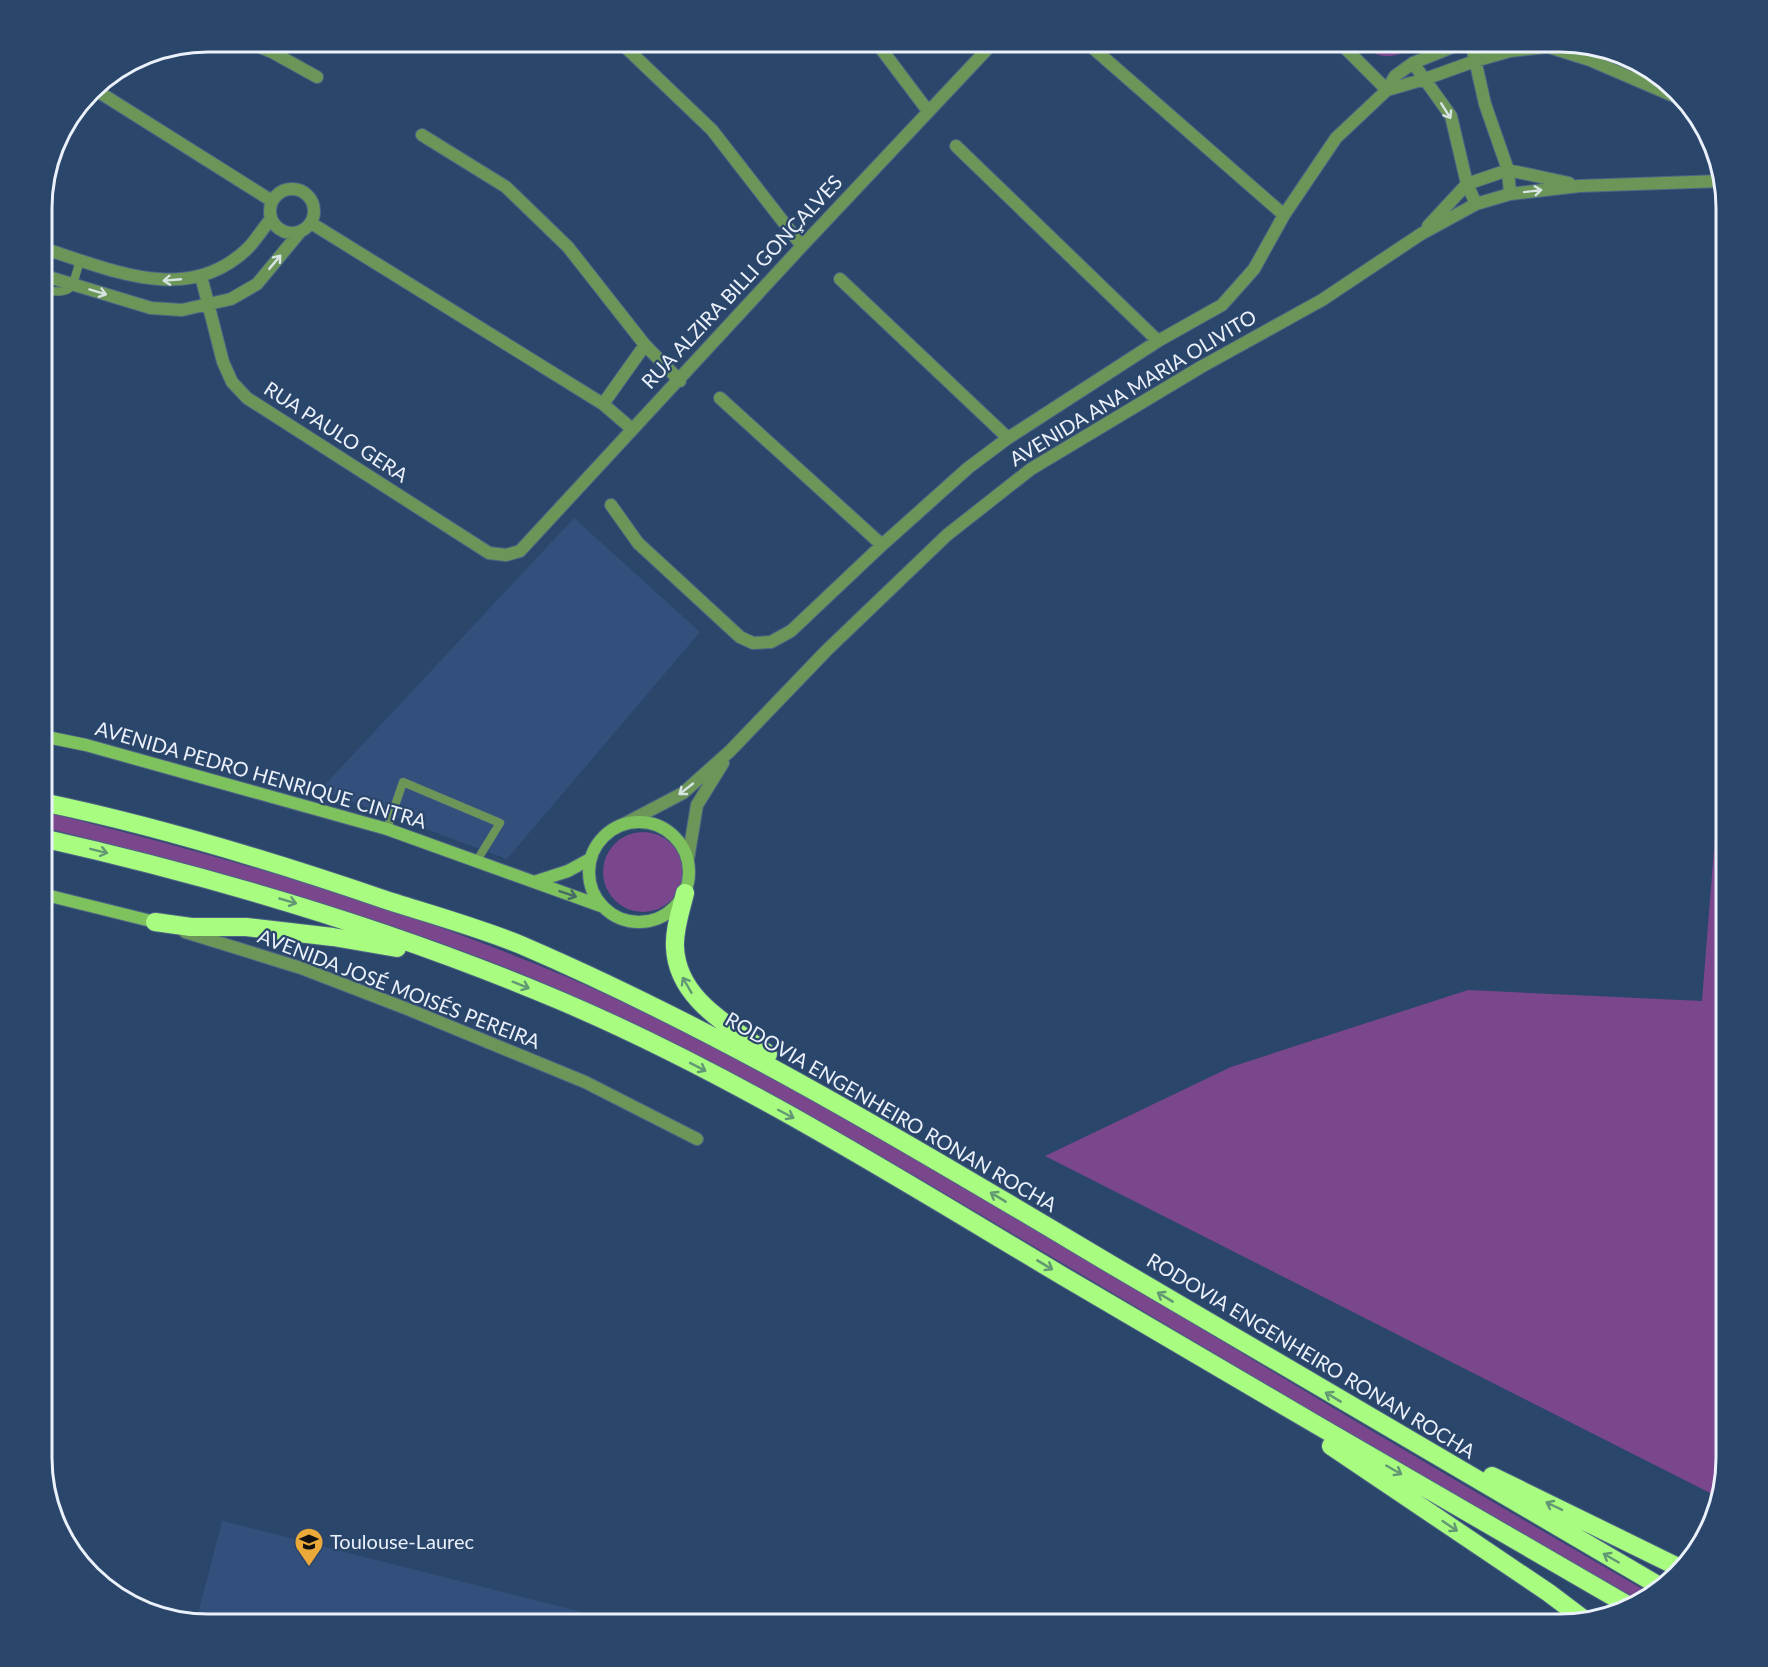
<svg xmlns="http://www.w3.org/2000/svg" width="1768" height="1667" font-family="Lato,sans-serif">
<rect width="100%" height="100%" fill="#2b466b"/>
<!-- built -->
<path fill="#32507b" d="M574 518 700 632 507 859 320 790Z
M222 1521 594 1615 591 1625H209L196 1622Z"/>
<!-- green -->
<path fill="#7a478d" d="M1360 42H1426C1399 55 1384 66 1360 42Z
M1726 698V1458L1718 1497 1045 1156 1231 1067 1468 990 1702 1001Z
M42 811C220 856 398 905 567 977 728 1047 878 1138 1029 1226 1140 1291 1251 1359 1362 1425 1458 1482 1555 1538 1651 1594L1638 1602C1447 1491 1257 1379 1067 1266 900 1167 733 1065 555 988 390 917 216 870 42 827Z
M603 872a40 40 0 1 1 80 0a40 40 0 1 1-80 0Z"/>
<g fill="none" stroke-linecap="round" stroke-linejoin="round">
<!-- lane casing -->
<g stroke="#4e6585" stroke-width="9">
<path id="lane" d="M42 289C74 297 72 287 80 260
M387 829 403 782 500 823 476 862"/>
</g>
<!-- street casing -->
<g stroke="#4e6585" stroke-width="14">
<path id="street" d="M247 42 272 52 317 77
M620 42 712 130 802 246
M876 42 928 111
M1086 42 1284 215
M1339 42 1387 90
M1471 42 1485 104 1508 170 1510 194
M1539 44 1590 60 1683 100
M1413 63 1451 116 1467 184 1476 204
M94 89 272 201
M1387 90 1425 79 1475 61 1510 51 1547 47
M422 135 506 187 568 247 645 345 680 381
M956 146 1158 341
M270 211a22 22 0 1 1 44 0a22 22 0 1 1-44 0Z
M311 223 603 404 632 429
M1428 226 1467 184 1508 170 1569 183
M42 248C110 269 188 307 248 248 256 240 263 228 271 219
M42 275 151 308 182 310 231 299 257 284 300 232
M201 276 223 362 232 382 247 398 489 553 506 555 520 551 802 246 994 42
M840 279 1008 438
M720 398 882 545
M603 404 645 345
M611 505 638 543 740 637 753 643 771 642 791 631 882 545 968 468 1008 438 1158 341 1222 305 1254 269 1284 215 1336 138 1387 90 1395 76 1413 63 1465 42
M622 825 683 793 730 751 827 650 947 535 1031 469 1201 367 1322 300 1421 234 1476 204 1510 194 1579 186 1722 181
M688 859 697 805 723 763
M185 932 301 968 410 1010 585 1082 697 1139"/>
</g>
<!-- secondary casing -->
<g stroke="#4e6585" stroke-width="14">
<path id="secondary" d="M42 736 86 745 387 829 601 906
M589 872a50 50 0 1 1 100 0a50 50 0 1 1-100 0Z
M534 882 568 871 590 859
M42 894 155 922"/>
</g>
<!-- highway casing -->
<g stroke="#4e6585" stroke-width="20">
<path id="highway" d="M42 802C158 826 272 861 383 899 429 914 477 927 521 945 728 1034 919 1150 1112 1265 1295 1374 1478 1481 1661 1587
M42 838C219 878 394 930 561 1001 735 1075 898 1178 1061 1275 1250 1387 1441 1497 1631 1607
M685 893C681 910 674 929 675 947 677 1000 731 1026 768 1054
M155 922 191 927H246L333 937 397 948
M1331 1446 1549 1593 1586 1621
M1492 1476 1682 1569"/>
</g>
<!-- lane -->
<use href="#lane" stroke="#6b9658" stroke-width="8"/>
<!-- street -->
<use href="#street" stroke="#6b9658" stroke-width="12"/>
<!-- secondary -->
<use href="#secondary" stroke="#7dc25c" stroke-width="12"/>
<!-- highway -->
<use href="#highway" stroke="#a8fd80" stroke-width="18"/>
</g>
<!-- one-way arrows -->
<defs><path id="oneway-shaft" d="M-6 0H5M1.5-3L5.5 0L1.5 3" fill="none" stroke-width="1.6" stroke-linecap="round" stroke-linejoin="round" transform="scale(1.5)"/></defs>
<g stroke="#d8e3e3">
<use href="#oneway-shaft" transform="translate(1446 111) rotate(58)"/>
<use href="#oneway-shaft" transform="translate(1533 191) rotate(-7)"/>
<use href="#oneway-shaft" transform="translate(275 262) rotate(-50)"/>
<use href="#oneway-shaft" transform="translate(172 280) rotate(175)"/>
<use href="#oneway-shaft" transform="translate(98 292) rotate(17)"/>
<use href="#oneway-shaft" transform="translate(686 789) rotate(142)"/>
</g>
<g stroke="#639874">
<use href="#oneway-shaft" transform="translate(99 851) rotate(14)"/>
<use href="#oneway-shaft" transform="translate(288 901) rotate(16)"/>
<use href="#oneway-shaft" transform="translate(521 985) rotate(22)"/>
<use href="#oneway-shaft" transform="translate(687 985) rotate(-120)"/>
<use href="#oneway-shaft" transform="translate(698 1067) rotate(27)"/>
<use href="#oneway-shaft" transform="translate(786 1114) rotate(28)"/>
<use href="#oneway-shaft" transform="translate(998 1197) rotate(-149)"/>
<use href="#oneway-shaft" transform="translate(1045 1265) rotate(31)"/>
<use href="#oneway-shaft" transform="translate(1165 1297) rotate(-149)"/>
<use href="#oneway-shaft" transform="translate(1333 1397) rotate(-149)"/>
<use href="#oneway-shaft" transform="translate(1394 1470) rotate(30)"/>
<use href="#oneway-shaft" transform="translate(1554 1506) rotate(-154)"/>
<use href="#oneway-shaft" transform="translate(1450 1526) rotate(34)"/>
<use href="#oneway-shaft" transform="translate(1611 1558) rotate(-150)"/>
</g>
<use stroke="#446b66" href="#oneway-shaft" transform="translate(568 894) rotate(19)"/>
<!-- icons -->
<defs>
<g id="school-pin" transform="scale(1.5)"><path d="M0 17L-7.5 6A9.5 9.5 0 1 1 7.5 6Z" fill="#eba939" stroke="#2b466b"/><path d="M0-5L7-2L0 1L-7-2ZM-4 1L0 2.5L4 1V4Q0 6-4 4Z" fill="#111"/></g>
</defs>
<g fill-rule="evenodd">
<use href="#school-pin" x="309" y="1542"/>
</g>
<g text-anchor="middle" stroke-width="4.5" stroke-linejoin="round" paint-order="stroke">
<!-- street labels -->
<g font-size="20" fill="#ebf1fb" stroke="#2b466b">
<text transform="translate(742 282) rotate(-47)" y="7">RUA ALZIRA BILLI GONÇALVES</text>
<text transform="translate(1133 388) rotate(-31)" y="7">AVENIDA ANA MARIA OLIVITO</text>
<text transform="translate(336 432) rotate(33)" y="7">RUA PAULO GERA</text>
<text transform="translate(261 775) rotate(16)" y="7">AVENIDA PEDRO HENRIQUE CINTRA</text>
<text transform="translate(399 989) rotate(21)" y="7">AVENIDA JOSÉ MOISÉS PEREIRA</text>
<text transform="translate(891 1112) rotate(30)" y="7">RODOVIA ENGENHEIRO RONAN ROCHA</text>
<text transform="translate(1311 1356) rotate(31)" y="7">RODOVIA ENGENHEIRO RONAN ROCHA</text>
</g>
<!-- poi labels -->
<g font-size="20" fill="#ebf1fb" stroke="#2b466b" text-anchor="start">
<text x="330" y="1549">Toulouse-Laurec</text>
</g>
</g>
<!-- crop -->
<path d="M0 0H1768V1667H0ZM208 52H1560A156 156 0 0 1 1716 208V1458A156 156 0 0 1 1560 1614H208A156 156 0 0 1 52 1458V208A156 156 0 0 1 208 52Z" fill="#2b466b" fill-rule="evenodd"/>
<path fill="none" stroke="#ebf1fb" stroke-width="3" d="M208 52H1560A156 156 0 0 1 1716 208V1458A156 156 0 0 1 1560 1614H208A156 156 0 0 1 52 1458V208A156 156 0 0 1 208 52Z"/>
</svg>
